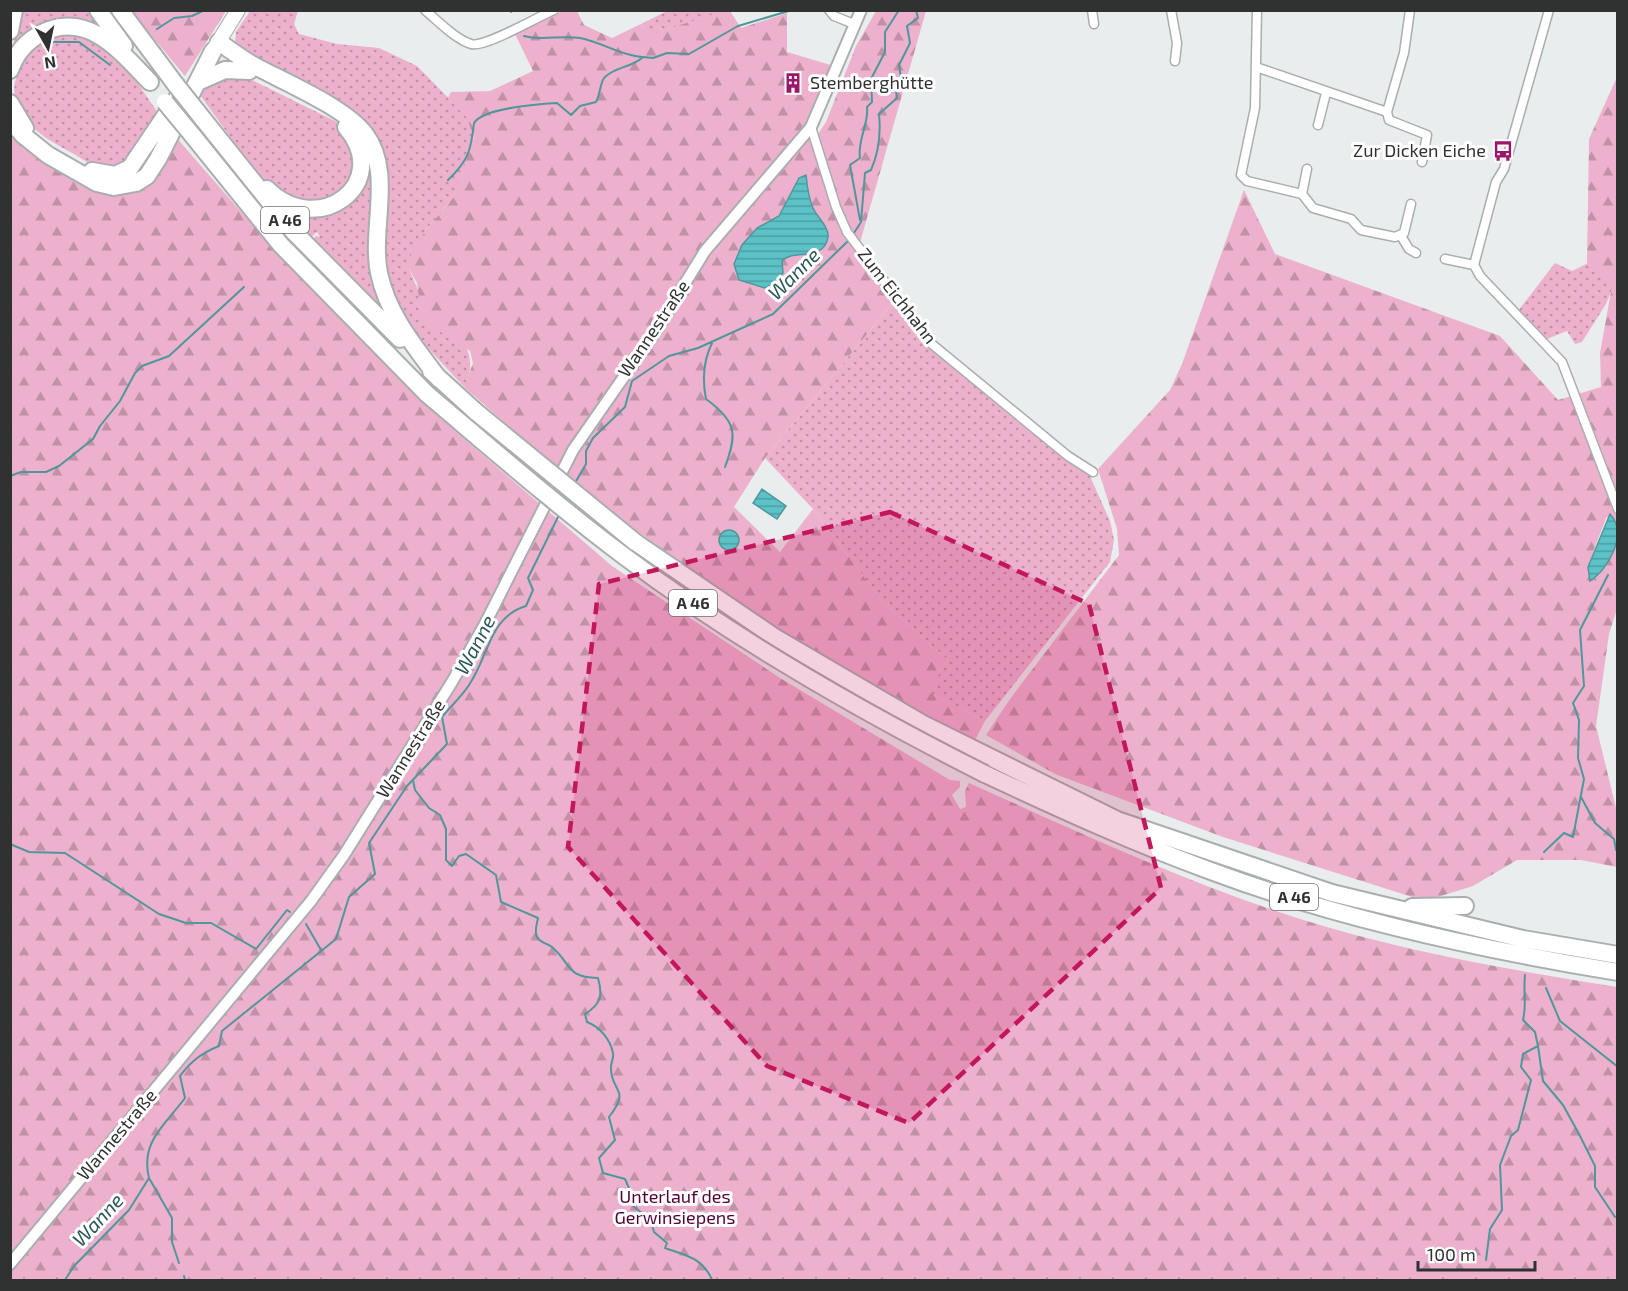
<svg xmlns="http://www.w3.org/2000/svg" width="1628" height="1291" font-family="'Exo 2',sans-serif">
<defs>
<pattern id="green-dots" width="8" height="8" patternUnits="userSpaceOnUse" patternTransform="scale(1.5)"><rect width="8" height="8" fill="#edb1cd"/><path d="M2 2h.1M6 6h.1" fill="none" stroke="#c091a7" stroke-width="1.8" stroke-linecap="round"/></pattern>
<pattern id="forest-firs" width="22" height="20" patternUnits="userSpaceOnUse" patternTransform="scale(1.5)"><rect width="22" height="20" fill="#edb1cd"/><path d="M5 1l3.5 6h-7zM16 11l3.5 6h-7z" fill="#c091a7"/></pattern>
<pattern id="water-rules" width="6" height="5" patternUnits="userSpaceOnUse" patternTransform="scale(1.5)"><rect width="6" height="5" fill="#5cc2c7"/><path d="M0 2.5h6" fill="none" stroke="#4c9ea2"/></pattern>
</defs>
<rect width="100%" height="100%" fill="#e9eded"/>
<!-- green -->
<path fill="url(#green-dots)" d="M20 11H88L103 31 70 21 11 56Z
M250 11H298L294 24 299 34 337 44 379 48 417 66 474 124 473 144 453 198 426 230 409 269C413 277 416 288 421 294 444 328 486 343 464 387L406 324 393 297 383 262 376 145 235 45 236 32Z
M667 11H725L648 36 641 24Z
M62 32C68 32 76 31 81 32 113 39 142 90 160 116 148 132 137 161 116 167 100 172 87 162 74 154 55 144 35 133 22 116 0 81 29 44 62 32Z
M222 74 244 76 335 121 351 137 357 168 339 198 306 206 272 189 252 167 200 95 211 82Z
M372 156V226L395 323 312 240 316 236 320 237 317 232 310 238 281 205 320 213 363 171Z
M1592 261 1615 282 1606 304 1582 342 1575 344 1567 331 1547 339 1518 311 1555 263 1572 271Z
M896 299 932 347 1089 474 1110 521 1114 540 1110 562 985 721 927 692 948 660 882 601 813 509 765 458Z"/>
<!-- forest -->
<path fill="url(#forest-firs)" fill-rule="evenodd" d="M131 11H226L185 76Z
M563 11H577L584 25 612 38 641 24 648 35 725 11H730L741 28 787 13V52L834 66 809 125 637 348 596 407 558 469 464 387 473 363 470 351 422 320 417 283 409 269 411 254 426 230 453 198 474 138 467 118 448 98 451 92 490 91 533 71 514 32Z
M876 11H926L859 246 838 206 818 134 826 122 856 46Z
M1617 77V527L1612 515 1606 518C1602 532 1582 569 1593 580L1617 543V609L1609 634 1596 726 1617 812V867L1581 860H1517L1473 886 1425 901 1223 837 1055 774 986 735 1010 699 1119 555 1117 529 1098 469 1170 390 1182 364 1244 190 1275 254 1500 336 1558 400 1601 387 1600 353 1612 286 1587 263 1589 139Z
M10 130 22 142 135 189 175 136 283 260 395 375 432 411 612 566 780 678 950 780 960 781V787L952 795 960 809 966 807 965 791 969 783C1076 831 1185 882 1297 918 1401 951 1510 970 1617 987V1280H11Z
M812 131 835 210 896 299 765 458 734 507 780 552 813 509 882 601 948 660 928 692 985 721 974 742 757 616 613 514 564 472 734 220ZM799 179 807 182 812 206 828 232 782 261 757 228 779 216Z"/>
<!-- water -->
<path fill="url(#water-rules)" stroke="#4f979a" stroke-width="1.5" d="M806 175C807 185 809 199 813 208 817 217 829 227 828 237 824 263 793 248 782 261L783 273 776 282 765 288 739 280 734 264 742 245 757 228 779 216 799 178Z
M762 489 786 506 777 519 753 503Z
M1610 514C1628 533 1609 569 1590 581L1588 567Z
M719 540a10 10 0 1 1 20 0a10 10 0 1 1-20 0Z"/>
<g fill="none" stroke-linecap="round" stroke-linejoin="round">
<!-- stream -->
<path stroke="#4f979a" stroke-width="2" d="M511 10V12
M157 29 174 18 192 16 205 10
M524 36C540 41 561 35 580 38 602 42 619 55 642 57
M51 42H79L110 65
M448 180C468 161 471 151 474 123 483 108 539 104 557 103L571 115 580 106 596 102C600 95 600 84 604 78 615 66 632 68 643 57L653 58 667 53 689 54 738 26 792 10
M860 220 850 165 860 158C857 140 869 125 867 107L872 102 871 79 885 52V32L899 10
M852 236 861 222 865 173 871 170C879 152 881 134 879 114L897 98 895 85 901 78 899 65 910 43 907 26 918 18 916 10
M713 341C704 358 702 379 706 399 736 421 738 433 725 467
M10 476 21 472H46L59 466 93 439 100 426 120 401 135 373 142 366 169 356 244 287
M575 483 586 464V451L593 438 625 407 632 381 669 356 698 348 773 314 849 240
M413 780 415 790 429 808 440 815 446 829V860L452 866 459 856 466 854 496 875 501 902 538 918C537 924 534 931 537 937 540 943 547 943 552 947 572 964 565 977 598 978 603 996 601 1004 585 1014L587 1022C600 1027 610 1039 613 1053 614 1058 611 1062 611 1067 610 1092 632 1088 609 1117L615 1140 599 1158 603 1173 625 1179 632 1195 634 1207 650 1219 654 1232 667 1243 665 1248C687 1256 703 1258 712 1280
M1581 797 1595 823 1614 839 1616 850
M10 844 29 852 65 853 159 914 186 923H211L256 949 287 910 290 912
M1544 852 1564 833 1573 837 1584 779 1578 758 1579 720 1573 703 1584 686 1580 630 1608 575
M306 924 321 950
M1546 988 1560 1021 1618 1067
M1538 1046 1543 1081 1563 1105 1579 1134 1595 1166V1187L1615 1217
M149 1178 172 1218V1242L179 1263
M1486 1260 1490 1229 1502 1210 1500 1165 1511 1136 1518 1130 1531 1080 1521 1067 1523 1054 1538 1046 1535 1032 1523 1020C1527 1004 1523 992 1525 975
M184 1276 185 1280
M65 1280 74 1266 129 1210 149 1178C140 1142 165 1125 185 1098L180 1076C191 1061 202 1053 219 1046L222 1031 336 939 349 897 375 874 369 843 407 786 447 744 442 717C451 706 462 696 469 685 489 656 489 617 526 606L533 590 528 578 559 515"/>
<!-- minor casing -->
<g stroke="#aaaeaf" stroke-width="11">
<path id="minor" d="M425 10C438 21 455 39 471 44 485 48 537 17 554 10
M829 10 834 16 854 24
M1092 10 1094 24
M1171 10 1177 43 1175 61
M1257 10 1255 108 1241 175 1247 181 1302 194 1313 208 1351 219 1361 230 1395 237 1404 233 1411 204
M1549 10 1504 169 1496 182 1474 265 1480 276 1562 362 1618 509
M1256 67 1387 112 1404 53 1410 10
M1387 112 1389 120 1427 135 1422 162
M1318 125 1326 93
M811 127 836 207 847 232 933 345 1068 456 1093 472
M1302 194 1307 169
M1401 236 1409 249 1416 253
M1445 259 1474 265"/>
</g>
<!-- tertiary casing -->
<g stroke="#aaaeaf" stroke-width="14">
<path id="tertiary" d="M10 1264 311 901 344 855 452 682 485 624 573 450 655 332 705 251 811 127 861 10"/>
</g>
<!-- primary casing -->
<g stroke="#aaaeaf" stroke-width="16">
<path id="primary" d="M214 49 238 10"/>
</g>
<!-- motorway casing -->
<g stroke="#aaaeaf" stroke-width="20">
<path id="motorway" d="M98 10 124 46
M120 10 176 85
M10 31 14 10
M219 42C230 50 241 58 253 65 284 82 345 107 365 134 394 172 370 229 379 273 388 315 414 346 439 379
M10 70C16 53 26 41 42 33 88 10 121 52 150 82
M200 81 225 70 249 71
M10 103 25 128
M203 119 293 231 400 339
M10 120 23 135 48 155 97 183 114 187 136 183 147 176 158 159 213 51
M193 136 281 245 427 394
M92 171 115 175 130 168 178 97
M267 189C318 240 394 183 346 127
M431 371 475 411
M635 542 776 638 923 724 1117 820 1332 893 1523 939 1618 955
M985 774C1060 809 1134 843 1211 871 1339 919 1483 950 1618 972
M1412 907 1465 906"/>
</g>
<!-- minor -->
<use href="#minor" stroke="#fff" stroke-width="8"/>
<!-- tertiary -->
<use href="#tertiary" stroke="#fff" stroke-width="10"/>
<!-- primary -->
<use href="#primary" stroke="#fff" stroke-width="14"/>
<!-- motorway -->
<use href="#motorway" stroke="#fff" stroke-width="16"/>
<!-- motorway-bridge casing -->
<g stroke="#aaaeaf" stroke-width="20" stroke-linecap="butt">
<path id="motorway-bridge" d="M176 85 203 119
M165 102 193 136
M427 394C492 449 556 505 624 556 736 640 860 711 985 774
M475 411 635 542"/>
</g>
<!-- motorway-bridge -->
<use href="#motorway-bridge" stroke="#fff" stroke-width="16"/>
</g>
<!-- marked area -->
<path fill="#c2185b" fill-opacity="0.2" stroke="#c2185b" stroke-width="4.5" stroke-dasharray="12 8" stroke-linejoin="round" d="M890 512 1089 604 1161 888 909 1123 767 1066 568 847 599 584Z"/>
<!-- icons -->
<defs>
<g id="building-bare" transform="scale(1.62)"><path d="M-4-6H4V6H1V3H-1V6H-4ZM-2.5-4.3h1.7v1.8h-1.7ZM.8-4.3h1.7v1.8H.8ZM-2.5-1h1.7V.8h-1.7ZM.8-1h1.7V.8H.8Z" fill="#9b1568" stroke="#fff" stroke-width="2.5" paint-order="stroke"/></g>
<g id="bus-bare" transform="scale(1.62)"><path d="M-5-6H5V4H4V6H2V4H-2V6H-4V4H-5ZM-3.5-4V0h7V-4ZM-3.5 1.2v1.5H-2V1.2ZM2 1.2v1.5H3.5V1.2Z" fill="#9b1568" stroke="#fff" stroke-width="2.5" paint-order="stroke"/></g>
</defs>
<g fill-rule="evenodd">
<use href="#building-bare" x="793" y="83"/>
<use href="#bus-bare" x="1503" y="151"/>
</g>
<g text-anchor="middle" stroke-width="6" stroke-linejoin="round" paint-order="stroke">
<!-- shield labels -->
<g fill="#fff" stroke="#6e7070" stroke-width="1.5">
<rect x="261" y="207" width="48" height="26" rx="4.5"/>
<rect x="669" y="590" width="48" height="26" rx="4.5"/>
<rect x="1270" y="884" width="48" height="26" rx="4.5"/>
</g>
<g font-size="16" font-weight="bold" fill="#303232">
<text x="285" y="226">A 46</text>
<text x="693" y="609">A 46</text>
<text x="1294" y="903">A 46</text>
</g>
<!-- poi labels -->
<g font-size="18" fill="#303232" stroke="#fff" text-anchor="start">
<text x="810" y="89">Stemberghütte</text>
<text x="1486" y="157" text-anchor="end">Zur Dicken Eiche</text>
</g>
<!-- street labels -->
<g font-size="18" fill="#303232" stroke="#fff">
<text transform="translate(897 296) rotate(52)" y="6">Zum Eichhahn</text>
<text transform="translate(654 329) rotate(-56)" y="6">Wannestraße</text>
<text transform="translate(411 749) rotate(-58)" y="6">Wannestraße</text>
<text transform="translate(117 1135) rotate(-50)" y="6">Wannestraße</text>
</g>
<!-- park labels -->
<g font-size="18" fill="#530035" stroke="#fff">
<text x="675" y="1203">Unterlauf des<tspan x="675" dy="21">Gerwinsiepens</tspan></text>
</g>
<!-- water labels -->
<g font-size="20" font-style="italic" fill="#295659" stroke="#fff">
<text transform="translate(794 274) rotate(-45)" y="7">Wanne</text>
<text transform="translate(475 645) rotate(-62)" y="7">Wanne</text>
<text transform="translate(98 1220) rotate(-47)" y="7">Wanne</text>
</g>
</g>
<!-- border -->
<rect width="1628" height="1291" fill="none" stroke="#303232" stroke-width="24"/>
<!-- north arrow -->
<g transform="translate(48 48) rotate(171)" stroke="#ffffff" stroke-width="4.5" paint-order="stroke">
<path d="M0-4.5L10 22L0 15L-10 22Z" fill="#303232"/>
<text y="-9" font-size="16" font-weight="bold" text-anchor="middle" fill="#303232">N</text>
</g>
<!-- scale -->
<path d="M1418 1261v9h117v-9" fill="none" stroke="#303232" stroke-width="3"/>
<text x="1427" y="1261" font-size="18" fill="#303232" stroke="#ffffff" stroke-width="4.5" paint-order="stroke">100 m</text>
</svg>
